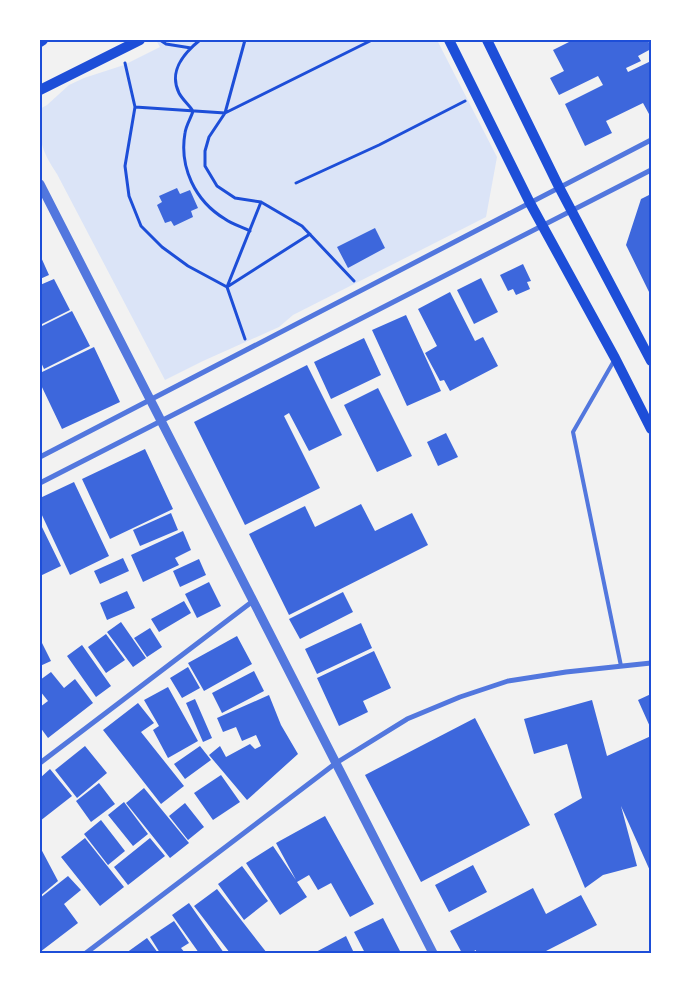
<svg xmlns="http://www.w3.org/2000/svg" width="691" height="993" font-family="'PT Sans Narrow',sans-serif">
<rect width="100%" height="100%" fill="#f2f2f2"/>
<!-- green -->
<path fill="#dbe4f7" d="M156 40H437L497 157 486 217 293 315 279 327 203 361 165 380 57 174C39 147 40 140 40 109L47 105 69 85 84 78 124 65 160 47Z"/>
<!-- building -->
<path fill="#3d67dc" d="M573 40H648L651 49 638 56 641 61 626 68 628 72 651 61V113L649 114 643 103 606 121 612 133 585 146 565 104 603 85 598 76 559 95 550 78 564 71 553 50Z
M177 188 180 194 190 190 198 208 191 211 193 217 174 226 171 221 165 223 157 205 162 202 159 196Z
M651 194V296L626 245 641 199Z
M375 228 385 248 348 268 337 247Z
M40 255 49 275 40 279Z
M523 264 531 281 527 282 530 289 516 295 513 289 508 291 500 275Z
M481 278 498 312 474 324 457 290Z
M54 279 70 310 40 325V285Z
M450 292 475 341 483 337 498 366 450 391 444 380 440 381 425 353 437 346 418 309Z
M72 311 90 346 44 369 40 360V327Z
M406 315 441 391 407 406 372 330Z
M364 338 381 375 331 399 314 362Z
M94 347 120 402 62 429 40 383V373Z
M307 365 342 435 309 451 289 413 284 416 320 488 245 525 194 422Z
M378 388 412 456 377 472 344 405Z
M446 433 458 457 438 466 427 442Z
M145 449 173 509 110 539 82 479Z
M74 482 109 556 70 575 40 511V498Z
M361 504 375 531 412 513 428 545 289 615 249 534 305 506 315 527Z
M171 513 178 530 140 546 133 530Z
M40 523 61 566 40 576Z
M183 531 191 550 175 558 179 565 143 582 131 555Z
M123 558 129 571 100 584 94 571Z
M199 559 206 575 180 587 173 571Z
M209 582 221 606 197 618 185 594Z
M127 591 135 608 107 620 100 603Z
M343 592 353 612 300 639 289 619Z
M184 601 191 613 159 632 151 619Z
M121 622 146 658 133 667 107 632Z
M361 623 372 648 317 674 305 649Z
M150 628 162 647 147 657 134 638Z
M106 634 125 660 106 673 88 647Z
M237 636 252 664 204 691 188 663Z
M40 639 51 661 40 666Z
M82 645 111 686 96 697 67 656Z
M374 651 391 688 363 701 368 712 339 726 317 678Z
M188 667 200 688 182 698 170 678Z
M254 671 264 691 222 713 212 693Z
M51 672 64 688 75 679 93 703 48 738 40 727V707L48 701 40 691V680Z
M168 687 198 741 168 758 153 730 159 726 144 700Z
M651 694V729L638 700Z
M269 695 281 725 298 754 247 800 209 755 220 746 226 757 250 744 255 749 261 746 256 735 242 741 236 727 223 732 217 718Z
M195 699 212 738 203 742 186 703Z
M592 700 607 756 651 736V873L621 806 637 866 603 875 585 888 554 814 582 798 567 744 534 754 524 719Z
M138 703 154 723 141 732 184 786 161 804 103 730Z
M475 718 530 825 421 882 365 775Z
M85 746 107 773 77 798 55 770Z
M200 746 211 760 185 779 174 764Z
M50 769 72 796 40 821V778Z
M221 775 240 802 213 820 194 793Z
M99 783 115 804 91 822 76 801Z
M144 788 189 843 170 858 126 803Z
M124 802 148 834 133 846 108 815Z
M185 803 204 827 188 840 169 816Z
M325 816 374 904 350 917 331 883 318 890 309 875 297 882 307 897 280 915 246 863 273 846 296 880 276 843Z
M101 820 125 851 108 865 84 834Z
M85 838 124 887 100 906 61 857Z
M150 838 165 856 128 885 114 867Z
M40 847 58 881 40 896Z
M473 865 487 892 449 912 435 885Z
M242 866 268 901 244 920 218 884Z
M68 876 81 890 64 904 78 923 40 952V898Z
M533 888 546 914 581 895 597 925 546 951V953H476V950L470 953H462L450 931Z
M217 889 263 948 267 953H230L194 906Z
M189 903 224 953H199L172 915Z
M383 918 401 953H365L354 932Z
M174 921 189 943 181 948 185 953H160L150 937Z
M346 936 354 953H314Z
M147 938 158 953H126Z"/>
<g fill="none" stroke-linecap="round" stroke-linejoin="round">
<!-- path -->
<path stroke="#1d4ed8" stroke-width="3" d="M160 40 166 44 191 48
M200 40C184 53 168 71 179 93 182 99 189 105 193 111 191 118 186 125 185 133 179 167 195 201 225 219 232 224 242 227 250 231
M245 40 225 113 209 137 205 151V166L217 186 235 198 261 202 302 226 354 281
M125 63 135 107 225 113 372 40
M135 107 125 166 129 196 141 226 162 247 188 266 227 287 310 234
M296 183 379 145 465 101
M245 339 227 287 261 202"/>
<!-- service -->
<path stroke="#5277de" stroke-width="4" d="M615 359 573 432 621 666"/>
<!-- minor -->
<path stroke="#5277de" stroke-width="5" d="M40 457 651 140
M40 483 651 170
M40 763 253 601
M86 953 336 763 407 719 460 697 508 681 566 672 651 663"/>
<!-- tertiary -->
<path stroke="#5277de" stroke-width="9" d="M40 184 433 953"/>
<!-- secondary -->
<path stroke="#1d4ed8" stroke-width="10" d="M449 40 530 203 615 358 651 429
M487 40 559 187 651 361
M40 42 43 40
M40 90 140 40"/>
</g>
<!-- border -->
<rect width="691" height="993" fill="none" stroke="#ffffff" stroke-width="82"/>
<rect x="41" y="41" width="609" height="911" fill="none" stroke="#1d4ed8" stroke-width="2"/>
</svg>
